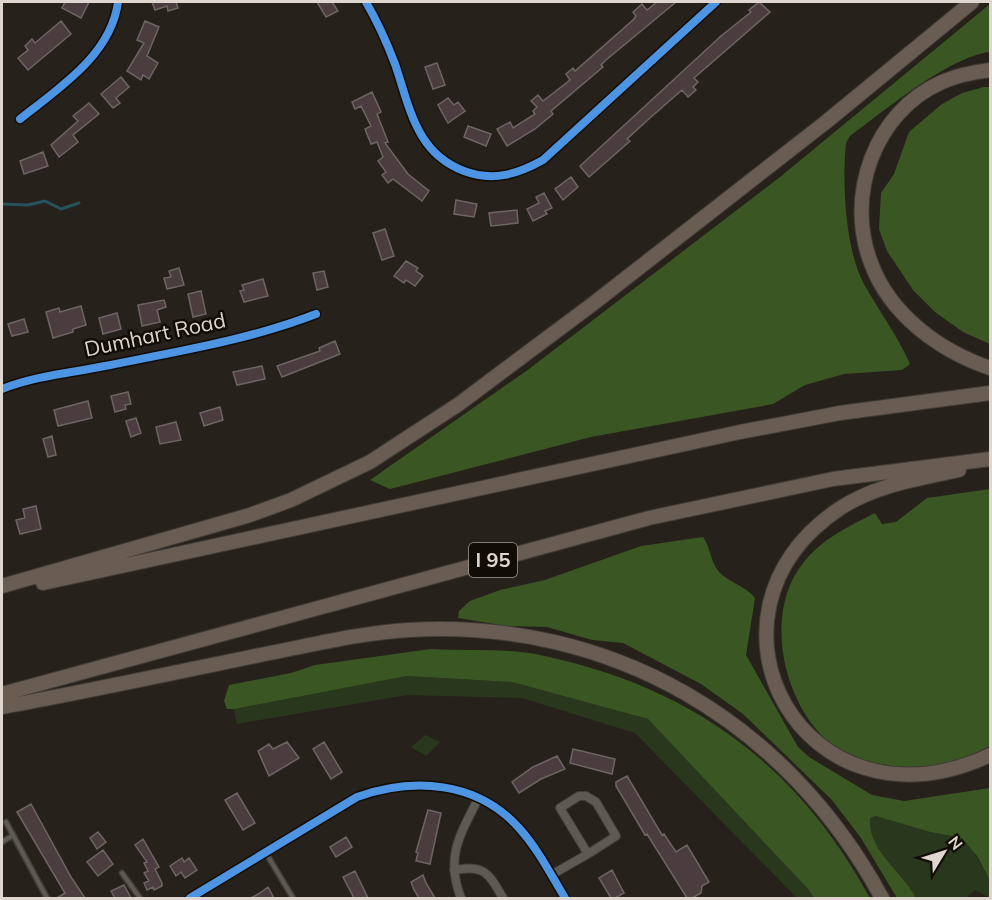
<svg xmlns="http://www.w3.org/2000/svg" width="992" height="900" font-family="Mulish,sans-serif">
<rect width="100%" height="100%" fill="#27211b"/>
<!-- green -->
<path fill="#29381c" d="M407 676 512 682 648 719 808 889 814 898H797L635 733 522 698 407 695 237 724 234 709Z
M425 735 440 742 426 756 411 747Z
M876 816 930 832 962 838 968 842 990 881V898L975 890 966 898H916C903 871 868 851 869 818Z"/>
<!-- forest -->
<path fill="#3a5622" d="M990 4V52C948 57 886 110 850 136L846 143C842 182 845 249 864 284 879 311 897 335 910 364L902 370 844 374 805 385 773 404 591 437 390 489 370 480 529 369 780 177Z
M984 87H990V344L963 332 935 312 913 290 887 251 879 229 881 193 894 174 909 132 942 104 962 93Z
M990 489V746C970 756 935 770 912 769 902 769 891 765 881 764 872 762 861 762 854 759 788 730 757 618 804 562 822 539 849 526 875 513L882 524 896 522 927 498Z
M703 537C711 548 710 561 719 572 730 583 746 586 755 598L746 655 798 747 809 757 872 795 904 801 990 788V881L977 856 962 838 930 832 876 816 870 818C867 850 903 872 916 898H897L861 838 832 800 743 714 701 684 623 643 592 640 547 627 506 626 458 618 459 611 470 601 500 590 545 580 641 546Z
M431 649C464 651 509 648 540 655 690 686 797 764 870 898H814L808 889 648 719 512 682 407 676 234 709H227L224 701 229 685 291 673 315 665Z"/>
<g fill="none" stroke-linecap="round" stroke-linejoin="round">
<!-- stream -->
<path stroke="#24535d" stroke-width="3" d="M2 204 28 205 45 201 61 209 79 203"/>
</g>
<!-- building -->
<path fill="#4b3c3f" stroke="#6d6564" stroke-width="1.5" d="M65 2H89L81 18 62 8Z
M152 2H176L178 8 168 11 167 6 155 10Z
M317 2H332L338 11 326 17Z
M657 2H676L606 60 601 65 603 67 551 111 553 114 535 129 507 146 497 129 510 122 513 128 535 114 533 111 537 107 531 101 538 95 543 101 570 80 566 74 573 68 575 71 633 20 636 16 633 12 642 4 647 10Z
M759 2 770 12 694 78 698 82 693 87 696 90 688 97 682 90 651 117 627 139 630 141 589 177 580 166 721 36 751 12 749 10Z
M61 21 71 34 28 70 18 58 28 50 25 46 32 39 35 43Z
M145 21 159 27 147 56 158 63 149 79 143 75 141 80 127 71 144 43 137 40Z
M437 63 445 85 433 89 425 67Z
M121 77 129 87 116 98 120 103 113 108 101 94Z
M372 92 381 112 377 114 388 142 385 143 408 174 429 191 422 201 393 179 388 183 382 175 386 172 378 161 383 157 377 142 371 144 365 129 371 126 361 106 355 109 352 102Z
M448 98 454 105 458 102 465 111 448 123 438 105Z
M89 103 99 114 73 135 78 142 59 157 51 145 78 121 73 116Z
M468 126 491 134 486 146 464 137Z
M43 152 48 166 24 174 20 161Z
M571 177 578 187 563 200 555 189Z
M544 193 552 208 545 211 547 214 533 221 527 209 539 203 536 197Z
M456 200 477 204 474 217 454 214Z
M517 210 518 223 491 226 489 213Z
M385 229 394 256 382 260 373 233Z
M406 261 418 268 416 271 423 276 415 286 406 280 404 283 394 276Z
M179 268 184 285 167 289 164 278 171 277 169 271Z
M324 271 328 287 317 290 313 273Z
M263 279 268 296 244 302 240 291 244 290 242 285Z
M201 291 206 314 193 317 188 294Z
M164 300 166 307 157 310 160 322 142 326 138 305Z
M81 306 86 325 73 329V332L53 338 46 312 59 308 60 312Z
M117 313 121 329 103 334 99 318Z
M24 319 28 332 12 336 8 324Z
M335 341 340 354 282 377 277 366 320 351 319 348Z
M262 366 265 379 237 385 233 372Z
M128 392 131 404 125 405 126 409 115 412 111 396Z
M88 401 92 418 58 426 54 410Z
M220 407 223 420 204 426 200 413Z
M136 418 141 433 131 437 126 421Z
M176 422 181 440 160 444 156 427Z
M52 436 56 455 48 457 43 439Z
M36 506 41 529 20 534 16 520 25 518 23 509Z
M287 742 299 758 269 776 258 751 269 744 273 749Z
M324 742 342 772 331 779 313 749Z
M573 749 615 759 612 774 570 763Z
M557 756 565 769 541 779 519 793 512 782 533 767Z
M627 776 662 835 664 834 676 852 687 845 709 882 702 886 701 893 692 898H687L647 834 645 835 616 786V782Z
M237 793 255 823 243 830 225 800Z
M31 804 71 877 85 898H57L65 893 17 812Z
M428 810 441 813 430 864 416 861 418 853 416 852Z
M98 832 106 842 97 849 90 838Z
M346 837 352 847 336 857 330 847Z
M143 839 159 867 155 869 162 883V886L154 890 153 887 147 890 144 883 149 881 144 873 148 871 144 863 147 862 135 845Z
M103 850 113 864 98 876 87 862Z
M182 858 184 862 189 858 197 870 185 878 181 872 176 876 170 866Z
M612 870 624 893 615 898H611L599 878Z
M355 871 368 898H354L343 877Z
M423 875 426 883 435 898H419L414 890 411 882Z
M124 885 131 898H115L111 891Z
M268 887 274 898H251L260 893Z"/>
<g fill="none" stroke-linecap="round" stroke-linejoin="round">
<!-- lane casing -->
<g stroke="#413c37" stroke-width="7">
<path id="lane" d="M6 822 47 898
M2 842 12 836
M266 853 293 898
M122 873 140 898"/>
</g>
<!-- street casing -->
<g stroke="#413c37" stroke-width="10">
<path id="street" d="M366 2C377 21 387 43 395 64 410 108 416 153 464 171 493 182 518 174 543 160L716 2
M20 119C59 88 111 55 118 2
M2 389C35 376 70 373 105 366 175 352 249 340 316 314
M454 870C485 864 489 874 503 898
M551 875 588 854 560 808 579 796H586L596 802 616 836 588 854
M190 898 357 797C413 777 477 781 519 828 538 849 551 875 565 898
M461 898C445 857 460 835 478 799"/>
</g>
<!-- highway casing -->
<g stroke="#413c37" stroke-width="16">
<path id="highway" d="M990 70C974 72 958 75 942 82 874 112 845 196 871 263 890 315 940 351 990 368
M959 470C918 479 875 485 839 509 681 615 803 842 990 755
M43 583 740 432 840 413 990 393
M2 586 250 515 291 500 370 462 459 404 594 303 826 122 972 2
M2 694 649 518 833 479 990 459
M2 707C90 691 177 672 265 654 312 645 360 633 408 630 611 618 786 721 882 898"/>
</g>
<!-- lane -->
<use href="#lane" stroke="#5e5953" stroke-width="4"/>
<!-- street -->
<use href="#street" stroke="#5e5953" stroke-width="8"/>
<!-- highway -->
<use href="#highway" stroke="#685c53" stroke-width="14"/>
<!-- cycleway casing -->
<g stroke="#120c07" stroke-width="11">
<path id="cycleway" d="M366 2C377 21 387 43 395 64 410 108 416 153 464 171 493 182 518 174 543 160L716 2
M20 119C59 88 111 55 118 2
M2 389C35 376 70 373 105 366 175 352 249 340 316 314
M190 898 357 797C413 777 477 781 519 828 538 849 551 875 565 898"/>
</g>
<!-- cycleway -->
<use href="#cycleway" stroke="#4d94e3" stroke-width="8"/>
</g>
<g text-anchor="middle" stroke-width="5" stroke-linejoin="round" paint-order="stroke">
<!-- shield labels -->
<rect fill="#120c07" stroke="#a29a93" stroke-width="1.5" x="469" y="543" width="48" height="34" rx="4.5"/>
<g font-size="20" font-weight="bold" fill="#dfd7cf">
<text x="493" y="567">I 95</text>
</g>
<!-- street labels -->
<g font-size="21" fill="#dfd7cf" stroke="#120c07">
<text transform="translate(155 335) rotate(-12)" y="7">Dumhart Road</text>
</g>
</g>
<!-- border -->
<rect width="992" height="900" fill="none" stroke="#dfd7cf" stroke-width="6"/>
<!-- north arrow -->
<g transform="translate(944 852) rotate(52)" stroke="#120c07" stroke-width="4.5" paint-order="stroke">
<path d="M0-4.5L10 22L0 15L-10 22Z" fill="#dfd7cf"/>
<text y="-9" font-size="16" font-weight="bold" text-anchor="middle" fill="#dfd7cf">N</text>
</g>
</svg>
